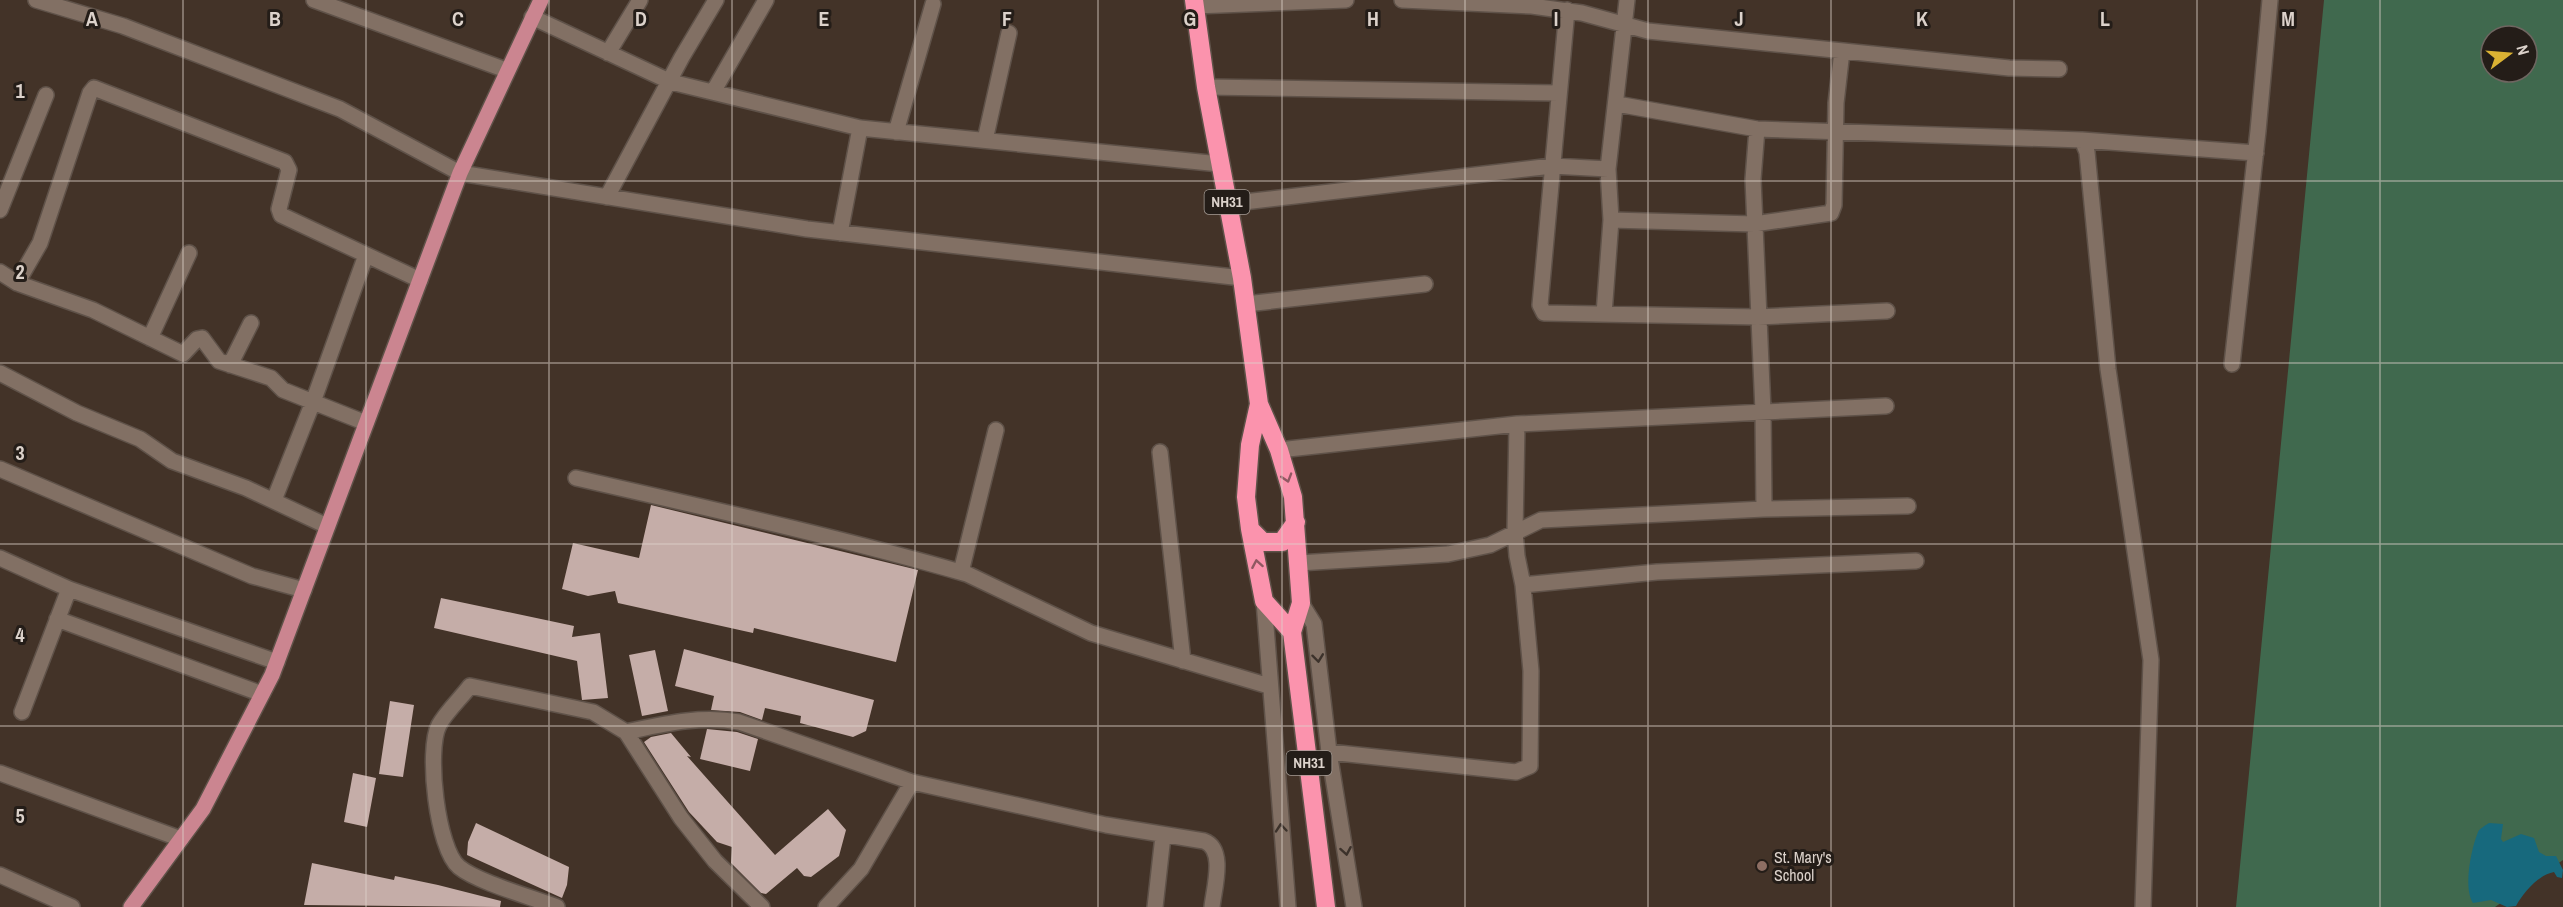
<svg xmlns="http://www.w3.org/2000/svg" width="2563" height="907" font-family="'Archivo Narrow',sans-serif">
<rect width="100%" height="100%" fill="#433328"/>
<!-- green -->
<path fill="#40694e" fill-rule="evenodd" d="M2324 0H2563V860L2495 907H2236ZM2491 36H2527V72H2491Z"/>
<!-- water -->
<path fill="#17697d" d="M2489 823 2503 824 2501 839 2503 842 2521 834 2534 838 2539 852 2546 856H2556L2563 870 2562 878 2557 877 2554 872C2538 875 2523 893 2516 906L2507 907 2491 900 2473 903C2463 888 2471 849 2478 832 2480 828 2485 826 2489 823Z"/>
<!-- building -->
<path fill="#c5ada8" d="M651 505 918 570 896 662 754 628 753 633 618 603 615 591 588 596 562 589 573 543 639 558Z
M441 598 574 626 572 637 600 633 608 698 582 700 577 661 434 628Z
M684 649 874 700 866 731 853 737 800 723 801 716 765 708 762 720 740 712 711 710 714 696 675 686Z
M655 650 668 711 642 716 629 655Z
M390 701 414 705 403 777 379 774Z
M707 729 737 732 758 739 750 771 700 759Z
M671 733 691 757 687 756 775 855 828 809 846 830 839 856 811 877 804 876 797 868 766 894 761 893 731 863 732 847 717 842 689 812 644 742 651 737Z
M353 773 376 778 367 827 344 822Z
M476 823 569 867 567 885 562 898 467 855 468 842Z
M312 863 394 880 395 876 438 885 501 901 500 907 304 905Z"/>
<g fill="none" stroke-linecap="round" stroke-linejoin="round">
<!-- minor casing -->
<g stroke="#5f5249" stroke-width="18">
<path id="minor" d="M36 0 123 26 340 109 460 173 807 229 1242 278
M314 0 506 70
M1402 0 1532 6 1582 13 1648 31 2009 68 2059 69
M1195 6 1346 0
M1567 10 1540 305 1544 313 1758 317 1887 311
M532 17 671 82 860 128 1220 164
M608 53 640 0
M1206 87 1559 93
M713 92 766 0
M1617 104 1757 129 2082 140 2256 153
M1757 129 1753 179 1763 411 1764 509
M896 132 933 4
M985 140 1009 33
M2082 140 2087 152 2108 369 2151 660 2143 907
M607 197 682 57 716 0
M1227 204 1552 166 1608 169
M0 210 46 95
M1611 220 1754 224 1831 213 1834 205 1836 103 1842 51
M840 233 860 128
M0 272 17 283 93 310 183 354 197 339 202 338 219 361 271 378 283 390 366 423
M17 283 40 243 90 93 94 88 285 162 289 170 279 209 281 215 420 280
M1246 304 1425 284
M1604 314 1611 220 1608 169 1627 0
M150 338 189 253
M2232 364 2258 131 2270 0
M230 365 251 323
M0 373 77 413 140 439 172 461 246 488 327 526
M1279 450 1517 424 1886 406
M1160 452 1183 661
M0 469 252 576 304 590
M576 478C707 508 838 537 967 574L1091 633 1269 686
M274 500 313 402 366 255
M0 558 69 589 277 662
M1298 563 1448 554 1490 545 1541 520 1764 509 1908 506
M961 572 996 430
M1523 585 1657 572 1916 561
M1264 601 1288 907
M1301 603 1314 624 1329 752 1354 907
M57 619 262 694
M22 712 69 589
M626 732 681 818 715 861 762 907
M1329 752 1516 772 1530 766 1531 671 1523 585 1517 556 1515 532 1517 424
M0 773 181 839
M0 875 72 907
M557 907C534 898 477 882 459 867 437 849 426 750 439 725 446 712 461 698 470 686L593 712 626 732C664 724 700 715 739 722L912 782 1106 825 1204 841C1226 849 1214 888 1212 907
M826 907 861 869 912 782
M1155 907 1163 836"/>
</g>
<!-- major casing -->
<g stroke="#5f5249" stroke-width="18">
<path id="major" d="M131 907 203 809 272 675 460 173 541 0"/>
</g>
<!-- highway casing -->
<g stroke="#5f5249" stroke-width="21">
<path id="highway" d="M1194 0 1206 87 1242 278 1259 404 1279 450 1293 497 1301 603 1292 632 1326 907
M1259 404 1250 445 1246 497 1250 529 1264 601 1292 632
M1250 529 1263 542H1282L1296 522"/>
</g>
<!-- minor -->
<use href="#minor" stroke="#827064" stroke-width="15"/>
<!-- major -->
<use href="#major" stroke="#cb8590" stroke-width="15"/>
<!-- highway -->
<use href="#highway" stroke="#fb93ad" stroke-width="18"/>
</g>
<!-- one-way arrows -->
<defs><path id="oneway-chevron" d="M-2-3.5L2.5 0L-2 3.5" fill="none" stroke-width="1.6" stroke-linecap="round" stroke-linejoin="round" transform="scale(1.5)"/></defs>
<g stroke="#905862">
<use href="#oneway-chevron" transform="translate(1287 478) rotate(73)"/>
<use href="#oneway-chevron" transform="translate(1257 564) rotate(-100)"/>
</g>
<g stroke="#3c322b">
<use href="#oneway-chevron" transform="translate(1318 658) rotate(83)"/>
<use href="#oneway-chevron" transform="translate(1281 828) rotate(-95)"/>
<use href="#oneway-chevron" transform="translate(1346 851) rotate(80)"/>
</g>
<!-- grid -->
<path fill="none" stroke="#dcd2cb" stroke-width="1.5" stroke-opacity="0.55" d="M183 0V907M366 0V907M549 0V907M732 0V907M915 0V907M1098 0V907M1282 0V907M1465 0V907M1648 0V907M1831 0V907M2014 0V907M2197 0V907M2380 0V907M0 181H2563M0 363H2563M0 544H2563M0 726H2563"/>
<!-- markers -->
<circle fill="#8d6e63" stroke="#241d18" stroke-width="2" cx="1762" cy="866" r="6"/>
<g text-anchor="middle" stroke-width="6" stroke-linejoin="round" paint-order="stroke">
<!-- shield labels -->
<g fill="#241d18" stroke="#a59c95" stroke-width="1.5">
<rect x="1204.5" y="190" width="45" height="24" rx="4.5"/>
<rect x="1286.5" y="751" width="45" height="24" rx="4.5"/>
</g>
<g font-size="15" font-weight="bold" fill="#dcd2cb">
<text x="1227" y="207">NH31</text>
<text x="1309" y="768">NH31</text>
</g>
<!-- poi labels -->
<g font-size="16" fill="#dcd2cb" stroke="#241d18" text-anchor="start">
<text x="1774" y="863">St. Mary's<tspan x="1774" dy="18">School</tspan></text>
</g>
</g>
<g font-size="20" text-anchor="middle" font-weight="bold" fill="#dcd2cb" stroke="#241d18" stroke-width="6" stroke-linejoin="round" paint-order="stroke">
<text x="92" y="26">A</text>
<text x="275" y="26">B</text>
<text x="458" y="26">C</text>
<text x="641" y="26">D</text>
<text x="824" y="26">E</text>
<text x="1007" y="26">F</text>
<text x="1190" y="26">G</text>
<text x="1373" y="26">H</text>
<text x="1556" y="26">I</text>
<text x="1739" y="26">J</text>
<text x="1922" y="26">K</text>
<text x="2105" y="26">L</text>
<text x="2288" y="26">M</text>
<text x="20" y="98">1</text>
<text x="20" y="279">2</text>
<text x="20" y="460">3</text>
<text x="20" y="642">4</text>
<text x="20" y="823">5</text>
</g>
<!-- north arrow -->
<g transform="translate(2509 54) rotate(74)"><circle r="28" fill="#241d18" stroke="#6e6560" stroke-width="1.5"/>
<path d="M0-4.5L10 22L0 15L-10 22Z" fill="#dbb233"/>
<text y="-9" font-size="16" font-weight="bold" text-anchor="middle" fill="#dcd2cb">N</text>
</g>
</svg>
